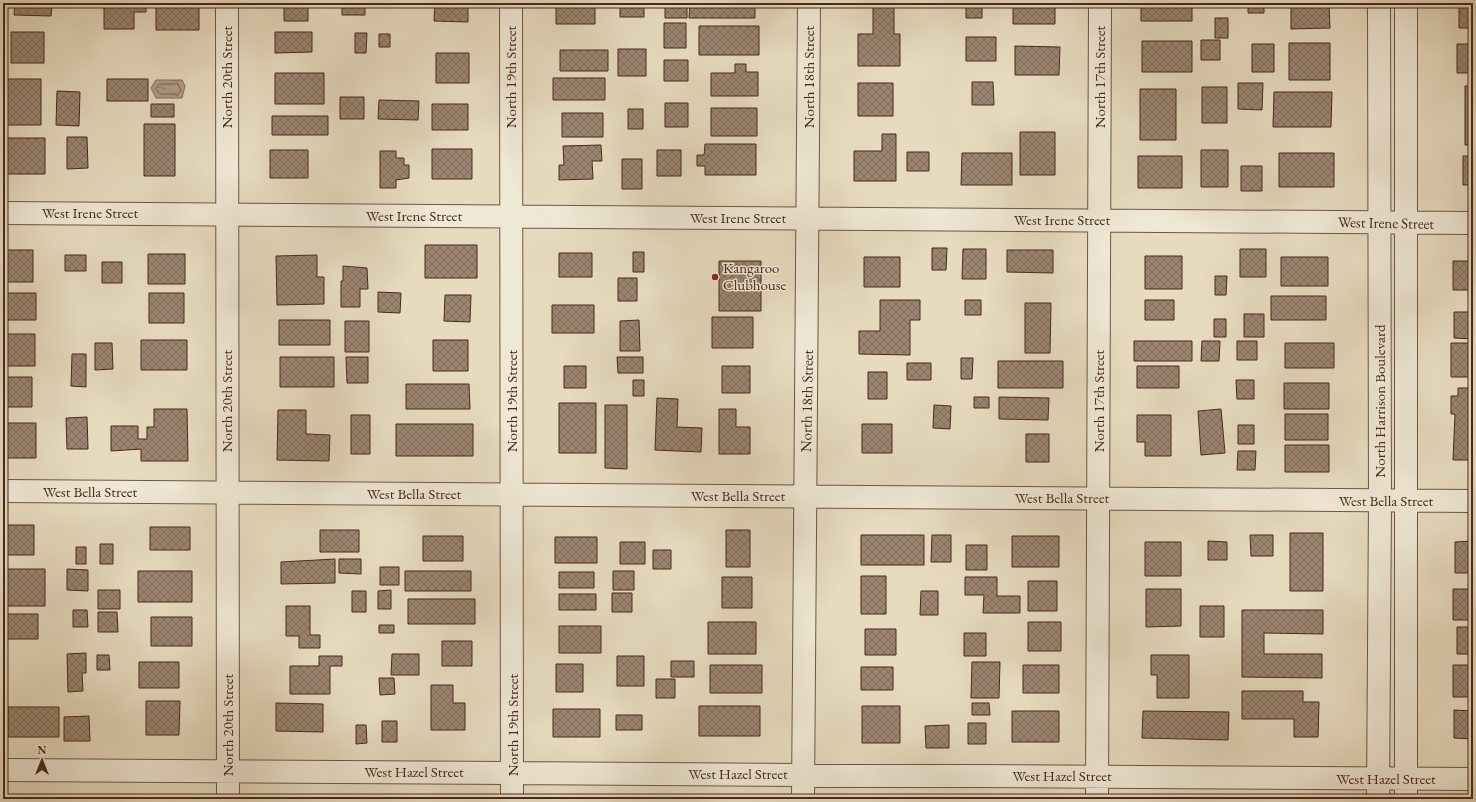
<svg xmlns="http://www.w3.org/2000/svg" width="1476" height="802" font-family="'EB Garamond',serif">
<defs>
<pattern id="water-ripples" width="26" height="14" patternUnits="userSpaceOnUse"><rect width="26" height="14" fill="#b19e88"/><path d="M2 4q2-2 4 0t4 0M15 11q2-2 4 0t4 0" fill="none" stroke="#92816e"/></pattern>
<pattern id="building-cross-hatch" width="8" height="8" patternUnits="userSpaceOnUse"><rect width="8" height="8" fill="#9b8571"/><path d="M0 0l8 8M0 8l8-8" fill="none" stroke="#806d5c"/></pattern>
</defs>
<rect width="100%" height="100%" fill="#e7dbbf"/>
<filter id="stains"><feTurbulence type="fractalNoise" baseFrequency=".005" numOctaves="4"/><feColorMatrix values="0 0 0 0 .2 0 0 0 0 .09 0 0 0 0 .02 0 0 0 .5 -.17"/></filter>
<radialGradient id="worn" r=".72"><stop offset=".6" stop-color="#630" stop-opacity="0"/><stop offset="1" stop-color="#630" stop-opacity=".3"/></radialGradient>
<!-- water -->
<path fill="url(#water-ripples)" stroke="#876f5d" d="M156 80H182L185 86 182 98H156L151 88Z"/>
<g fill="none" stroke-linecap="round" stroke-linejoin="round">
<!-- shore -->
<path stroke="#7c6352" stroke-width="1" d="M160 84H178L181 90 178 94H160L156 89Z"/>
</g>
<!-- building -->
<path fill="url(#building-cross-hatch)" stroke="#48281c" d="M15 3H52L51 16 14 15Z
M104 3H146V12H134V29H104Z
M166 3H199V30H156V5H166Z
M284 3H308V21H284Z
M342 3H365V15H342Z
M435 3H468V22L434 21Z
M556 3H595V24H556Z
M620 3H644V17H620Z
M665 3H687V18H665Z
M690 3H755V18H689Z
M966 3H982V18H966Z
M1013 3H1055V24H1013Z
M1141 3H1192V21H1141Z
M1248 3H1264V13H1248Z
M1291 3H1329L1330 28 1291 29Z
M1459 3H1473V28H1459Z
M873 7H894V34H900V66H858V34H873Z
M1215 18H1228V38H1215Z
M664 23H686V48H664Z
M699 26H759V55H699Z
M11 32H44V63H11Z
M275 32H312V52L275 53Z
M355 33H367L366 53H355Z
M379 34H390V47H379Z
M966 37H996V61H966Z
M1201 40H1220V60H1201Z
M1142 41H1192V72H1142Z
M1289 43H1330V80H1289Z
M1252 44H1274V72H1252Z
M1457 44H1473V73H1457Z
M1015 46 1060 47 1059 75H1015Z
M618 49H646V76H618Z
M560 50H608V71H560Z
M436 53H469V83H436Z
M664 60H688V81H664Z
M735 64H746V72H758V96H711V73H735Z
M275 73H324V104H275Z
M553 78H605V100H553Z
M3 79H41V125H3Z
M107 79H148V101H107Z
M972 82H993L994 105H972Z
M858 83H893V116H858Z
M1238 83H1263L1262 110 1238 109Z
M1465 86H1473V145H1465Z
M1202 87H1227V123H1202Z
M1140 89H1176V140H1140Z
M57 91 80 92 79 126 56 125Z
M1274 92H1332L1331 127H1273Z
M340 97H364V119H340Z
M379 100 419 101 418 120 378 119Z
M665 103H688V127H665Z
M151 104H174V117H151Z
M432 104H468V130H432Z
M711 108H757V136H711Z
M628 109H643V129H628Z
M562 113H603V137H562Z
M272 116H328V135H272Z
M144 124H175V176H144Z
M1020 132H1055V175H1020Z
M882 134H896V181H854V151H882Z
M67 137H87L88 168 67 169Z
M7 138H45V174H7Z
M705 144H756V175H705V166H697V155H704Z
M601 145 602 161H592L593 179 559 180V165H564L563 146Z
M432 149H472V179H432Z
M270 150H308V178H270Z
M657 150H681V176H657Z
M1201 150H1228V187H1201Z
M380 151H396V158H404V165H409V178L396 180V188H380Z
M907 152H929V171H907Z
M962 153H1012V185H961Z
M1279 153H1334V187H1279Z
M1138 156H1182V188H1138Z
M1463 156H1473V185H1463Z
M622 159H642V189H622Z
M1241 166H1262V191H1241Z
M425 245H477V278H425Z
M932 248H947L946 270H932Z
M963 249H986V279H962Z
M1240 249H1266V277H1240Z
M3 250H33V282H3Z
M1007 250H1053V273L1007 272Z
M633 252H644V272H633Z
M559 253H592V277H559Z
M148 254H185V284H148Z
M65 255H86V271H65Z
M317 255V277H324V304L277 305 276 256Z
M1145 256H1182V289H1145Z
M864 257H900V287H864Z
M1281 257H1328V286H1281Z
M719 261H761V311H719Z
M1453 261H1473V290H1453Z
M102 262H122V283H102Z
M343 266 367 268 368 289H360V307H341V281H343Z
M1215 276H1227L1226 295H1215Z
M618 278H637V301H618Z
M378 292 401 293 400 313 378 312Z
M5 293H36V320H5Z
M149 293H184V323H149Z
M445 295H471L470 322 444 321Z
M1271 296H1326V320H1271Z
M880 300H920V320H910V355L859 354V331H880Z
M965 300H981V315H965Z
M1145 300H1174V320H1145Z
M1025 303H1051L1050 353H1025Z
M552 305H594V333H552Z
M1454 312H1473V339L1454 338Z
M1244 314H1264V337H1244Z
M712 317H753V348H712Z
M1214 319H1226V337H1214Z
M279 320H330V345H279Z
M639 320 640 351H620V321Z
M345 321H369V352H345Z
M4 334H35V366H4Z
M141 340H187V370H141Z
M433 340H468V371H433Z
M1134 341H1192V361H1134Z
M1202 341H1220L1219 361H1201Z
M1237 341H1257V360H1237Z
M95 343H112L113 369 95 370Z
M1285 343H1334V368H1285Z
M1451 343H1473V377H1451Z
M72 354H86V387L71 386Z
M280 357H334V387H280Z
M346 357H368V383H347Z
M617 357H643V373H618Z
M961 358H973L972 379H961Z
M998 361H1063V388H998Z
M907 363H931V380H907Z
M564 366H586V388H564Z
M722 366H750V393H722Z
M1137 366H1179V388H1137Z
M868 372H887V399H868Z
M3 377H32V407H3Z
M633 380H644V396H633Z
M1236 380H1254V399H1237Z
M1284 383H1329V409H1284Z
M406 384H469L470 409H406Z
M1458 388H1473V460H1453L1455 414H1451V396H1458Z
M974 397H989V408H974Z
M999 397 1049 398 1048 420 999 419Z
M657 398 678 399 677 427 702 428 701 452 655 450Z
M559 403H596V453H559Z
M605 405H627V469L605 468Z
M934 405 951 406 950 429 933 428Z
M154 409H187L188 461H141V449L111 451V426H138V439H147V427H154Z
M719 409H736V427H750V454H719Z
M1221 409 1225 453 1201 455 1198 411Z
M278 410H306V434L330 435 329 461 277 460Z
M1285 414H1328V440H1285Z
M351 415H370V454H351Z
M1137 415H1171V456H1145V442H1137Z
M87 417 88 449H67L66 418Z
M4 423H36V458H4Z
M396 424H473V456H396Z
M862 424H892V453H862Z
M1238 425H1254V444H1238Z
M1026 434H1049V462H1026Z
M1285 445H1329V472H1285Z
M1238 451H1256L1255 470H1237Z
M3 525H34V555H3Z
M150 527H190V550H150Z
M320 530H359V552H320Z
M726 530H750V567H726Z
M1290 533H1323V591H1290Z
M861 535H924V565H861Z
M932 535H951V562H931Z
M1250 535H1273V556H1251Z
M423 536H463V561H423Z
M1012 536H1059V567H1012Z
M555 537H597V563H555Z
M1208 541 1227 542V560H1208Z
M1473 541V573H1455V542Z
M620 542H645V564H620Z
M1145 542H1181V576H1145Z
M100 544H113V564H100Z
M966 545H987V570H966Z
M76 547H86V564H76Z
M653 550H671V569H653Z
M335 559V583L281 584V562Z
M339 559H361V574L339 573Z
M380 567H399V585H380Z
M3 569H45V606H3Z
M67 569 88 570V591L67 590Z
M138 571H192V602H138Z
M405 571H471V591H405Z
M613 571H634V590H613Z
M559 572H594V588H559Z
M861 576H886V614H861Z
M722 577H752V608H722Z
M965 577H997V596H1020V613H983L984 595H965Z
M1028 581H1057V611H1028Z
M1146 589H1181V626L1146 627Z
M1453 589H1473V620H1453Z
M98 590H120V609H98Z
M391 590V609H378V591Z
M352 591H366V612H352Z
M921 591H938V615H920Z
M612 593H632V612H612Z
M559 594H596V610H559Z
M408 599H475V624H408Z
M286 606H310V635H320V648H299V636H286Z
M1200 606H1224V637H1200Z
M73 610H87L88 627H73Z
M1242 610H1323V634L1264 633V654H1322V678L1242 677Z
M98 612H117L118 632H98Z
M3 614H38V639H3Z
M151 617H192V646H151Z
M708 622H756V654H708Z
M1028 622H1061V651H1028Z
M379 625H394V633H379Z
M559 626H601V653H559Z
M1457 627H1473V654H1457Z
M865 629H896V655H865Z
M964 633H986V656H964Z
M442 641H472V666H442Z
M86 653V673H82L83 691 68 692 67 654Z
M392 654H419V675H391Z
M97 655H109L110 670H97Z
M1151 655H1189V698H1157V675H1151Z
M319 656H342V666H330V694H290V666H319Z
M617 656H644V686H617Z
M671 661H694V677H671Z
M139 662H179V688H139Z
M972 662H1000L999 698H971Z
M556 664H583V692H556Z
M710 665H762V693H710Z
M1023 665H1059V693H1023Z
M1453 665H1473V697H1453Z
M861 667H893V690H861Z
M379 678H394L395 694 380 695Z
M656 679H675V698H656Z
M431 685H453V703H465V730H431Z
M1242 691H1303V702H1319L1318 737H1294V719H1242Z
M146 701H180L179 735H146Z
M276 703 323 704V732L276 731Z
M972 703H989L990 715H972Z
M699 706H760V736H699Z
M862 706H900V743H862Z
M8 707H59V737H8Z
M553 709H600V737H553Z
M1454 710 1473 711V739L1454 738Z
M1012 711H1059V742H1012Z
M1143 711 1229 712 1228 740 1142 738Z
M616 715H642V730H616Z
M89 716 90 741H64V717Z
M382 721H397V742H382Z
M968 723H986V744H968Z
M356 725H366L367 743 356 744Z
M949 725V748H926L925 726Z"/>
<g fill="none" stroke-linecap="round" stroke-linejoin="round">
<!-- minor casing -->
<g stroke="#705545" stroke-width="24">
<path id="minor" d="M227 3 228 799
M511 3 512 799
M1406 3V799
M3 213 1473 223
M3 491 1473 501
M3 770 1473 779
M803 799 809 3
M1097 799 1100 3
M1378 799 1380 501 1379 3"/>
</g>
<!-- minor -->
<use href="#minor" stroke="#efe8d5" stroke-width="22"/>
</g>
<!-- markers -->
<circle fill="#8f2418" stroke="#efe8d5" stroke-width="1.5" cx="715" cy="277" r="4"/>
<g text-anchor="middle" stroke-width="3" stroke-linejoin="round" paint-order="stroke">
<!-- street labels -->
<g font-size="15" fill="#48281c" stroke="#efe8d5">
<text transform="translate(227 77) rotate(-90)" y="5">North 20th Street</text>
<text transform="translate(511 77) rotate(-90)" y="5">North 19th Street</text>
<text transform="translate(809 77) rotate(-90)" y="5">North 18th Street</text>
<text transform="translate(1100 77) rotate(-90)" y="5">North 17th Street</text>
<text x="90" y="218">West Irene Street</text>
<text x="414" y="221">West Irene Street</text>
<text x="738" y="223">West Irene Street</text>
<text x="1062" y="225">West Irene Street</text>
<text transform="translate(1386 223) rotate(1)" y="5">West Irene Street</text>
<text transform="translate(227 401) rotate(-90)" y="5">North 20th Street</text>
<text transform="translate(512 401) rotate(-90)" y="5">North 19th Street</text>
<text transform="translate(807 401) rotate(-89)" y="5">North 18th Street</text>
<text transform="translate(1099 401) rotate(-90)" y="5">North 17th Street</text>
<text transform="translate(1380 401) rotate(-90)" y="5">North Harrison Boulevard</text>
<text x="90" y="497">West Bella Street</text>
<text x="414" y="499">West Bella Street</text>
<text x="738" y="501">West Bella Street</text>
<text x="1062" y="503">West Bella Street</text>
<text x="1386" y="506">West Bella Street</text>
<text transform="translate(228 725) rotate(-90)" y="5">North 20th Street</text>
<text transform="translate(513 725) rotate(-90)" y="5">North 19th Street</text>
<text x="414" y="777">West Hazel Street</text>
<text x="738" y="779">West Hazel Street</text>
<text x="1062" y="781">West Hazel Street</text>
<text x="1386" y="784">West Hazel Street</text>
</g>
<!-- poi labels -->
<g font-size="15" fill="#48281c" stroke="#efe8d5" text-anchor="start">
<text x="723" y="273">Kangaroo<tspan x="723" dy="17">Clubhouse</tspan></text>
</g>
</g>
<!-- margin -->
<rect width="1476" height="802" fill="none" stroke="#e7dbbf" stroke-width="16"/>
<rect x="4" y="4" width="1468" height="794" fill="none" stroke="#48281c" stroke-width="2"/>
<rect x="8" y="8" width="1460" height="786" fill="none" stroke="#48281c"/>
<!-- north arrow -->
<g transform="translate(42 760)" stroke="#efe8d5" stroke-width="3" paint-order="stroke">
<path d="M0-3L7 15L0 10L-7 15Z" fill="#48281c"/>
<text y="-6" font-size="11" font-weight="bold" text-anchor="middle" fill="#48281c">N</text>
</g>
<rect width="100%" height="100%" filter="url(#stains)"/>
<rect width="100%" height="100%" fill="url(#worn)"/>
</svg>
